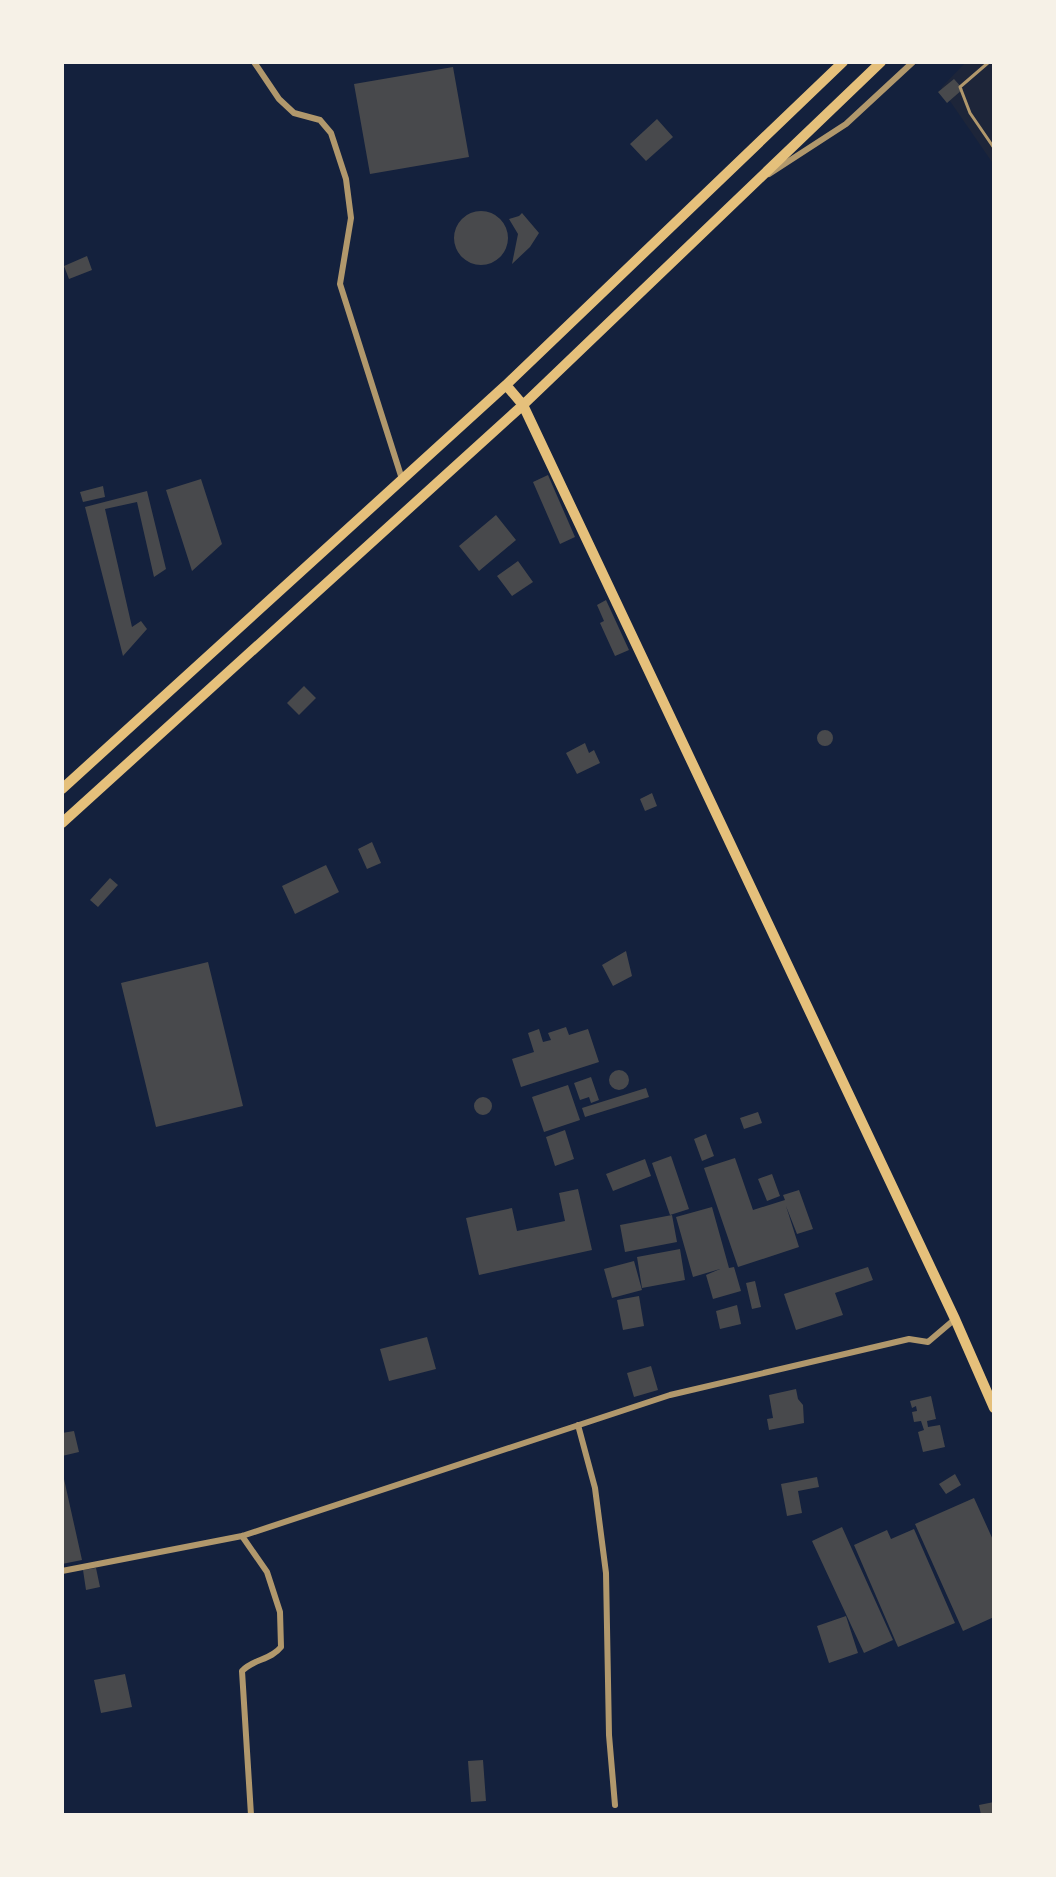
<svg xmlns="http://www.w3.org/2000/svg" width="1056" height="1877" font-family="Manrope,sans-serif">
<rect width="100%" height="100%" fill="#14213d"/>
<!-- green -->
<path fill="#1d2539" d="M966 62H994V165L941 88Z"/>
<!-- building -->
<path fill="#48494c" d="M453 67 469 157 370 174 354 84Z
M954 79 963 89 947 103 938 92Z
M657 119 673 137 646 161 630 144Z
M454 238a27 27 0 1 1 54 0a27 27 0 1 1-54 0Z
M522 213 539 233 530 247 512 264 518 234 509 219 519 216Z
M87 256 92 270 69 279 64 266Z
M548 475 575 537 560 544 533 482Z
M201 479 222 544 192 571 166 490Z
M103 486 105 497 83 502 80 492Z
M147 491 166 569 154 577 137 502 105 509 132 627 141 621 147 629 123 656 85 507Z
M496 515 516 540 479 571 459 546Z
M518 561 533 582 512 596 497 576Z
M606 600 629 650 615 656 600 623 604 621 597 605Z
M304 686 316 698 299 715 287 703Z
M817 738a8 8 0 1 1 16 0a8 8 0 1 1-16 0Z
M585 743 589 753 594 750 600 763 577 774 566 753Z
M652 793 657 806 645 811 640 799Z
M372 842 381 863 367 869 358 849Z
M326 865 339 892 295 914 282 886Z
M110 878 118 885 98 907 90 900Z
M626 951 632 976 613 986 602 965Z
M208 962 243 1106 156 1127 121 983Z
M566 1027 569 1035 588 1029 599 1062 521 1087 512 1059 534 1052 528 1033 539 1029 543 1042 551 1040 548 1033Z
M609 1080a10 10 0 1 1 20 0a10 10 0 1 1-20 0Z
M591 1077 599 1100 591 1103 589 1097 580 1100 574 1083Z
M568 1085 580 1120 544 1132 532 1097Z
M646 1088 649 1097 585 1117 582 1108Z
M474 1106a9 9 0 1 1 18 0a9 9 0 1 1-18 0Z
M758 1112 762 1123 744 1129 740 1118Z
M565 1130 574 1159 555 1166 546 1137Z
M706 1134 714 1156 702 1161 694 1139Z
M671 1156 689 1209 670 1215 652 1163Z
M735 1158 753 1210 785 1200 783 1195 799 1190 813 1229 797 1234 786 1206 799 1247 738 1267 704 1168Z
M645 1159 651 1176 613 1191 606 1174Z
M772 1174 780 1196 767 1201 758 1179Z
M578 1189 592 1250 479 1275 466 1218 512 1208 517 1231 565 1221 559 1193Z
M712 1207 729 1268 734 1267 741 1291 713 1299 706 1275 720 1269 693 1277 676 1217Z
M672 1215 677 1242 625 1252 620 1225Z
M680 1249 685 1280 642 1288 637 1257Z
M634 1261 642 1290 612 1298 604 1269Z
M868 1267 873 1280 835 1293 843 1315 796 1330 784 1294Z
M755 1281 761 1307 752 1309 746 1283Z
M639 1296 644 1326 623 1330 617 1300Z
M737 1305 741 1324 720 1329 716 1311Z
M427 1337 436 1369 389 1381 380 1349Z
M651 1366 658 1390 634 1397 627 1373Z
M796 1389 798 1399 803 1405 804 1423 769 1430 767 1419 773 1418 769 1395Z
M931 1396 936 1419 927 1421 928 1427 940 1425 945 1447 923 1452 918 1432 924 1430 921 1421 914 1422 912 1412 917 1411 916 1406 912 1408 910 1401Z
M74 1431 79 1452 62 1456V1433Z
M62 1470 82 1560 62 1564Z
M955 1474 961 1485 946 1494 939 1484Z
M817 1477 819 1487 798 1491 802 1513 787 1516 781 1484Z
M974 1498 994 1542V1617L963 1631 915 1524Z
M842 1527 893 1640 864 1653 812 1541Z
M914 1529 955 1623 898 1647 854 1545 887 1530 891 1539Z
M96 1568 100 1587 86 1590 83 1570Z
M846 1616 858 1653 829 1663 817 1626Z
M125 1674 132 1707 101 1713 94 1680Z
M483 1760 486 1801 471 1802 468 1761Z
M994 1802V1815H981L979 1805Z"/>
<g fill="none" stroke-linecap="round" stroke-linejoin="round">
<!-- service -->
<path stroke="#b1986c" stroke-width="3" d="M989 62 960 87 970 113 994 148"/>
<!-- minor -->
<path stroke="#b1986c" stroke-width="6" d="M254 62 279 99 294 113 320 120 331 133 346 179 351 218 340 284 402 479
M769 174 846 124 913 62
M578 1425 595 1488 606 1573 609 1735 615 1805
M242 1536 267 1572 280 1612 281 1647C271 1660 253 1659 242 1671L251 1815
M62 1571 242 1536 670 1395 909 1339 928 1342 955 1319"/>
<!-- trunk -->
<path stroke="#e5c07b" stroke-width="10" d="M506 385 523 405 955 1319 994 1408
M62 789 506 385 843 62
M62 823 523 405 881 62"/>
</g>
<!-- border -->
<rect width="1056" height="1877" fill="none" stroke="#f6f1e7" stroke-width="128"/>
</svg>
